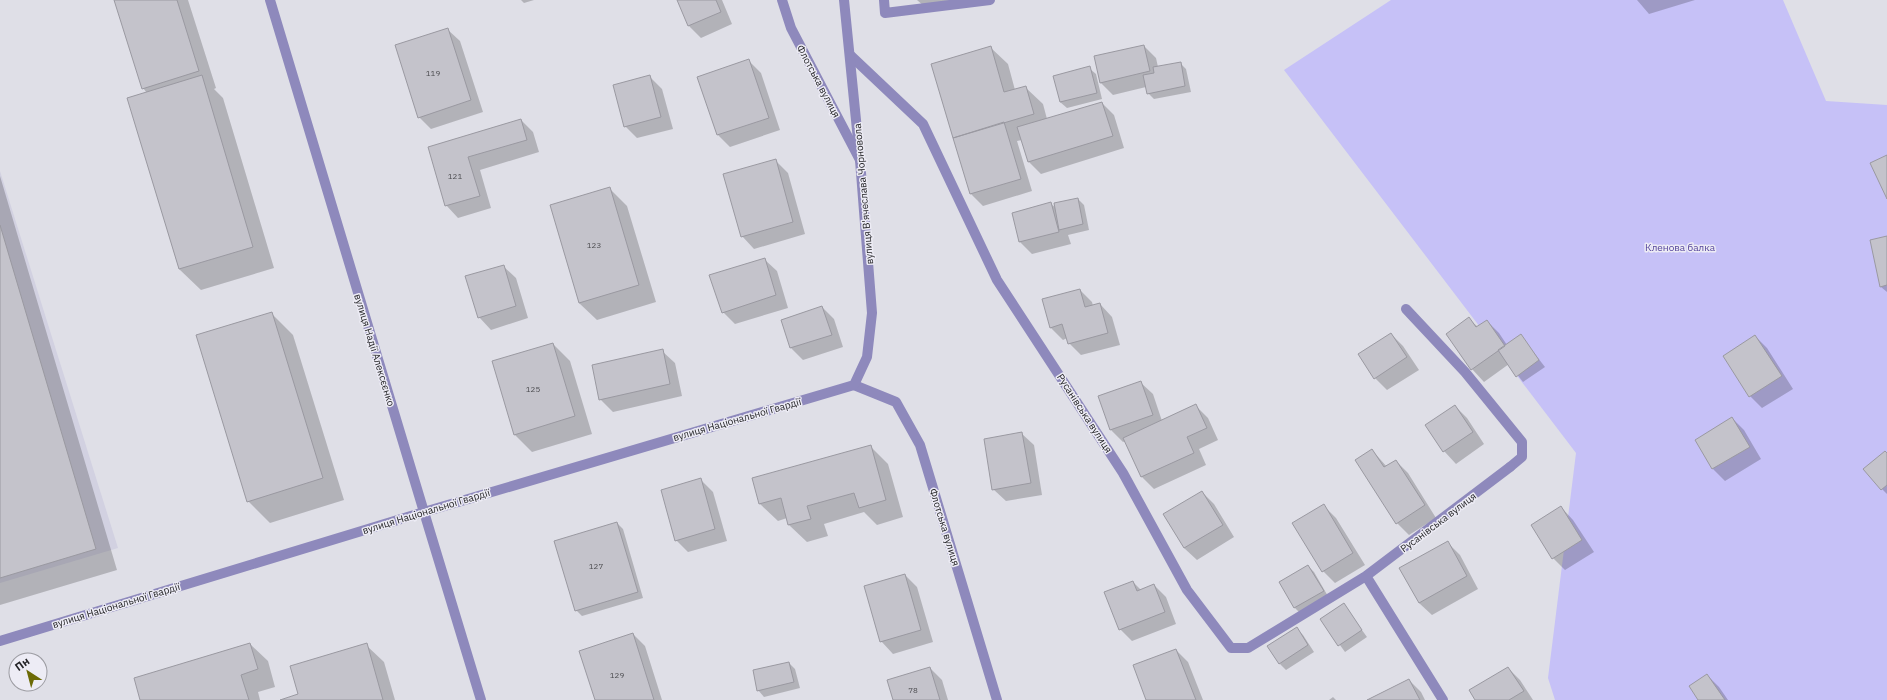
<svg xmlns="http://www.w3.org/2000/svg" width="1887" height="700" font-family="'IBM Plex Sans',sans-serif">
<rect width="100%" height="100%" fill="#dfdfe7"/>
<!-- built -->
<path fill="#d2d1e1" d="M0 171 118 548 0 583Z"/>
<!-- green -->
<path fill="#c6c1f7" d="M1391 0H1783L1826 101 1887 105V700H1555L1548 678 1576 453 1284 70Z"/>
<!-- shadow -->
<path fill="#0003" d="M115 0H188L216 88 214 89 223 98 274 268 201 290 179 269 128 98 147 93 143 88Z
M521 0H534L524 3Z
M678 0H722L732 24 701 38 689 26Z
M917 0H991L925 7Z
M1637 0H1695L1649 14Z
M447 29 460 41 483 112 431 129 419 117Z
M1144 46 1156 58 1158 67 1180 63 1186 69 1191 92 1154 99 1148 93 1146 87 1113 95 1100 82Z
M990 47 1008 64 1015 90 1025 87 1043 104 1047 119 1102 103 1114 115 1124 148 1041 174 1028 161 1022 140 1017 141 1032 191 983 206 971 194Z
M748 60 761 73 780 130 730 147 718 135Z
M1089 68 1096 74 1102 99 1067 108 1060 102 1054 77Z
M649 76 662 89 673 129 637 138 625 126Z
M521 120 533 132 539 152 480 170 491 208 458 218 446 205 429 147Z
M776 161 788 173 805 234 754 249 742 236Z
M0 176 117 570 0 605Z
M609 188 627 206 656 302 597 320 579 303Z
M1078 199 1084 205 1089 230 1068 235 1071 244 1032 254 1020 242 1013 214 1051 204 1056 208Z
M1887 237V292L1881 287Z
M764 259 777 271 788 308 735 324 723 312Z
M503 266 516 278 528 318 491 330 479 317Z
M1080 290 1092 302 1093 306 1100 304 1112 317 1120 345 1081 355 1069 343 1067 338 1063 340 1050 327Z
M822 307 834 319 843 347 803 360 791 348 782 320Z
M271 313 293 335 344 500 270 523 248 501Z
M1469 319 1478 327 1487 321 1499 333 1507 345 1521 336 1545 367 1523 382 1509 364 1484 382 1472 369Z
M1391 334 1403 346 1419 370 1387 390 1375 378Z
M1755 336 1767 348 1793 389 1762 408 1750 396Z
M553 344 570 361 592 434 532 452 514 434Z
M662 351 675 363 682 396 613 412 600 399Z
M1140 382 1153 394 1162 421 1195 405 1208 418 1218 440 1199 449 1206 465 1154 489 1142 477 1126 441 1123 442 1111 430Z
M1455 406 1467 418 1484 444 1456 464 1444 451Z
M1732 418 1744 430 1761 459 1725 481 1713 469 1696 441Z
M1021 433 1034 445 1042 495 1006 501 993 489Z
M871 447 888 464 903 517 877 525 864 512 824 524 828 536 807 542 789 525 787 518 778 521 760 504 754 479Z
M1372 450 1387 467 1396 461 1408 473 1436 518 1409 535 1397 523Z
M1887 454V494L1882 489Z
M700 479 713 492 727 541 688 552 676 540Z
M1202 492 1214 504 1234 537 1197 560 1184 548Z
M1324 506 1336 518 1365 565 1335 583 1323 571Z
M1561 507 1573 520 1594 552 1565 570 1553 558Z
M617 523 623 529 643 598 582 616 576 610Z
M1448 543 1460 555 1478 589 1432 615 1419 603Z
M1308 566 1314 572 1329 598 1301 614 1295 608 1280 582Z
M905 575 917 587 933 642 893 654 881 641Z
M1133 582 1141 590 1154 585 1166 597 1176 624 1132 641 1120 629Z
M1343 604 1367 637 1345 652 1321 619Z
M1297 629 1303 635 1314 652 1286 670 1280 664Z
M633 634 645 646 662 700H596Z
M250 644 268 661 275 687 258 692 260 700H141Z
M366 645 384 662 395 700H283L299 695Z
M1176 650 1188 662 1203 700H1147Z
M789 663 795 669 800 688 764 697 758 690Z
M930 668 942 680 948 700H894Z
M1508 668 1520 680 1533 700H1477Z
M1707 675 1719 687 1728 700H1699Z
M1409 680 1421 692 1425 700H1370Z
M1333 697 1336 700H1329Z"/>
<!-- building -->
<path fill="#c4c3cb" stroke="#9a99a1" d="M114 0H177L199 71 142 89Z
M677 0H716L721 12 688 26Z
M448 28 471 100 418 118 395 45Z
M1144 45 1150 71 1100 83 1094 56Z
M991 46 1004 92 1026 86 1034 114 953 138 931 64Z
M749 59 769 118 717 135 697 77Z
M1181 62 1185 86 1147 94 1143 75 1154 73 1153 67Z
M1090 66 1097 93 1060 102 1053 76Z
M202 75 253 247 179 269 127 98Z
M650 75 661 117 624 127 613 85Z
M1102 102 1113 136 1028 162 1017 127Z
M521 119 527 140 468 157 480 196 445 206 428 147Z
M1004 122 1021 179 970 194 953 138Z
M1887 155V199L1870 163Z
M776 159 793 222 741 237 723 174Z
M610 187 639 285 579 303 550 205Z
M1078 198 1083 224 1059 230 1054 203Z
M1051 202 1059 232 1019 242 1012 213Z
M0 225 96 549 0 578Z
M1887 236V285L1880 287 1870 240Z
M765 258 776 295 722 313 709 275Z
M504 265 516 306 478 318 465 276Z
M1080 289 1085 307 1100 303 1108 333 1068 344 1062 324 1050 328 1042 299Z
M822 306 832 335 790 348 781 320Z
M272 312 323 478 247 502 196 335Z
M1469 317 1476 327 1487 320 1505 346 1471 370 1446 334Z
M1391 333 1407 357 1374 379 1358 354Z
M1521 334 1539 360 1516 377 1498 350Z
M1755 335 1782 376 1749 397 1723 356Z
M553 343 575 416 514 435 492 361Z
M663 349 670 384 599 400 592 365Z
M1141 381 1153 415 1110 430 1098 396Z
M1196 404 1207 428 1187 437 1194 453 1141 477 1123 438Z
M1455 405 1473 432 1443 452 1425 425Z
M1732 417 1750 447 1712 469 1695 440Z
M1022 432 1031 483 992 490 984 439Z
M871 445 886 500 859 508 854 493 807 506 811 519 788 525 781 498 759 504 752 478Z
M1372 449 1384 467 1396 460 1425 505 1396 524 1355 460Z
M1885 451 1887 453V485L1881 490 1863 469Z
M701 478 715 529 675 541 661 490Z
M1202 491 1223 525 1184 548 1163 514Z
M1324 504 1353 553 1322 572 1292 523Z
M1561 506 1582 540 1552 559 1531 525Z
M617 522 638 592 575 611 554 541Z
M1448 541 1467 576 1419 603 1399 568Z
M1308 565 1324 591 1294 608 1279 582Z
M905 574 921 630 880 642 864 586Z
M1133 581 1137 591 1154 584 1165 612 1119 630 1104 592Z
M1344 603 1362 630 1338 646 1320 619Z
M1297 627 1308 645 1279 664 1267 646Z
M633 633 654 700H595L579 651Z
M250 643 258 669 241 675 249 700H140L134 678Z
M367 643 383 700H280L298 694 290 666Z
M1176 649 1196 700H1146L1133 665Z
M789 662 794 682 757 691 753 670Z
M930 667 940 700H893L887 680Z
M1508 667 1524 691 1509 700H1475L1469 690Z
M1707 674 1725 700H1698L1689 686Z
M1409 679 1420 700H1367Z"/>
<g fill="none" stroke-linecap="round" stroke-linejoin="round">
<!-- service -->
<path stroke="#8e89bc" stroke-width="10" d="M884 0 885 13 990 0
M1406 309 1465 372 1522 442V457L1510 467"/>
<!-- minor -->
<path stroke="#8e89bc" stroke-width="10" d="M270 0 424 512
M782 0 791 28 860 160
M850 55 923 124 997 280 1123 473 1187 590 1231 648H1248L1366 576 1443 700
M854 385 896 402 920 445 997 700
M1366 576 1510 467"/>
<!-- tertiary -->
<path stroke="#8e89bc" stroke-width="10" d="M424 512 481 700
M0 641 424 512 854 385 867 357 872 313 860 160 844 0"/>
</g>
<g text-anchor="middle" stroke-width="3" stroke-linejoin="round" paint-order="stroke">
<!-- number labels -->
<g font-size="8" fill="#4b4b4f">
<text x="433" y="76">119</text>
<text x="455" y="179">121</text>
<text x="594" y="248">123</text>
<text x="533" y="392">125</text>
<text x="596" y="569">127</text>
<text x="617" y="678">129</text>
<text x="913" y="693">78</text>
</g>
<!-- street labels -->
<g font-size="10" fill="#232326" stroke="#edecf5">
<text transform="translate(819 81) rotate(62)" y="4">Флотська вулиця</text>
<text transform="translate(863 194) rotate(-95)" y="4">вулиця В'ячеслава Чорновола</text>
<text transform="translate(375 350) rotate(73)" y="4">вулиця Надії Алексєєнко</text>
<text transform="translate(1085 413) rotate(57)" y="4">Русанівська вулиця</text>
<text transform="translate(737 419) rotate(-16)" y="4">вулиця Національної Гвардії</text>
<text transform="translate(426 511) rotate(-17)" y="4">вулиця Національної Гвардії</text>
<text transform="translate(1438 522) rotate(-37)" y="4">Русанівська вулиця</text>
<text transform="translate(945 527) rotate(73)" y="4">Флотська вулиця</text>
<text transform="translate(116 605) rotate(-17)" y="4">вулиця Національної Гвардії</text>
</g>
<!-- park labels -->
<g font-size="10" fill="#55449b" stroke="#edecf5">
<text x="1680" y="251">Кленова балка</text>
</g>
</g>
<!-- north arrow -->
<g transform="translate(28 672) rotate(324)"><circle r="19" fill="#edecf5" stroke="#9c9ca2"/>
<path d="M0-3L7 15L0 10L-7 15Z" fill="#6c6a06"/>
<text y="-6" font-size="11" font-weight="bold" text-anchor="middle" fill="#232326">Пн</text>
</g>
</svg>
